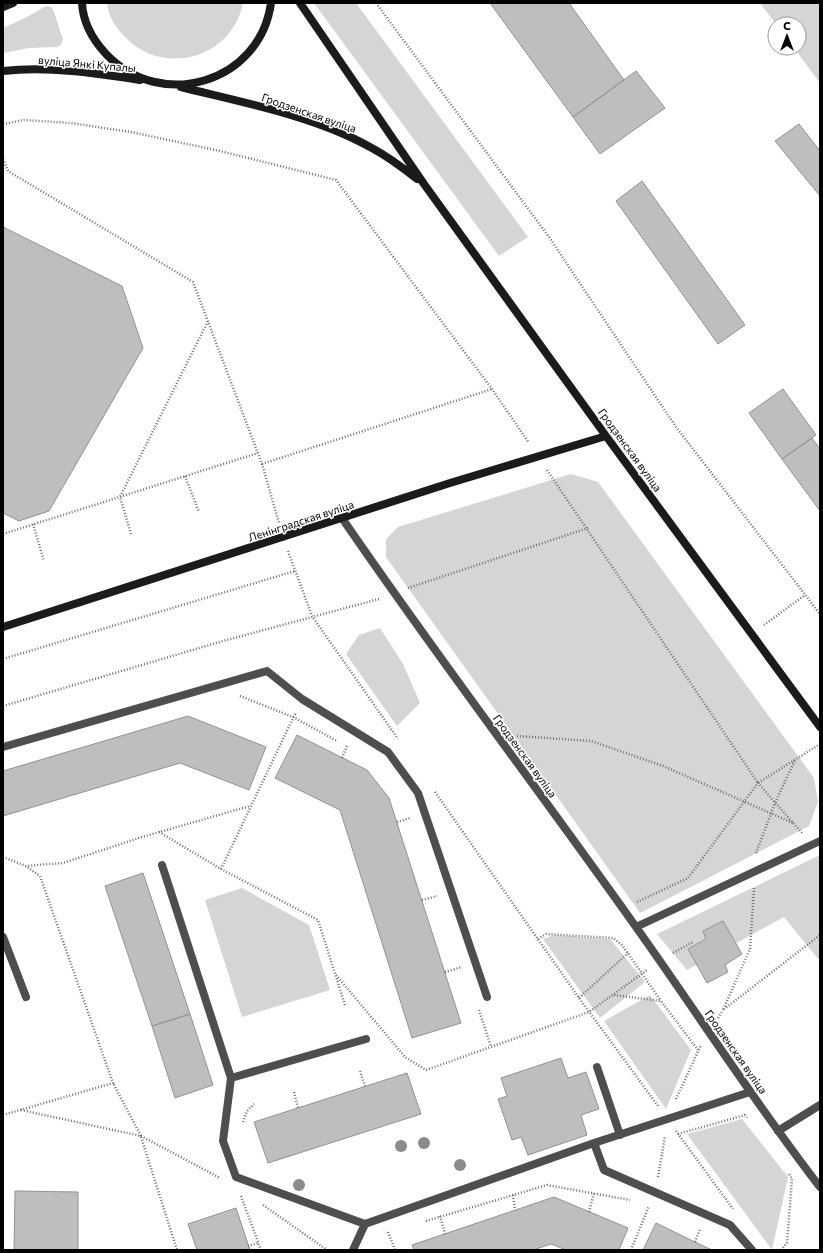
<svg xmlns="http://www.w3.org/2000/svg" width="823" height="1253" font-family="Commissioner,sans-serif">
<rect width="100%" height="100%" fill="#fff"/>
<!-- green -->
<path fill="#d5d5d5" d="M107 3H243C232 59 163 77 125 37 116 28 108 16 107 3Z
M314 3H356L528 237 499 256Z
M760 3H820V83L794 48H799V24H776Z
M46 6 51 7C55 10 59 31 63 38L61 45 57 47 29 48 3 53V28L25 18Z
M571 474 598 482 814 778 818 802 809 826 640 913 386 557V539L398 527Z
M380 628 403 664 420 703 397 726 346 654 359 635Z
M820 855V958L818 959 784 917 687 970 657 934Z
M242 888 309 925 330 990 242 1017 205 900Z
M554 935 610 939 645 982 600 1018 543 939Z
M650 995 691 1050 666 1109 604 1021Z
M742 1119 788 1177 772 1250 687 1134Z"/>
<!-- building -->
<path fill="#bebebe" stroke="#929292" d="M490 3H569L624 80 573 117Z
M636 71 665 108 600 154 573 117Z
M799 124 820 151V196L775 141Z
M642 181 745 325 718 344 616 201Z
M3 227 122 286 143 348 49 511 19 521 3 513Z
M783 389 816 435 782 459 749 413Z
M812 438 820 449V511L782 459Z
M188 716 266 747 249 790 180 763 3 816V771Z
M297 735 367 770 389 798 461 1023 412 1038 340 810 275 778Z
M143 873 190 1014 152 1026 105 886Z
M723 921 742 954 725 965 728 972 707 983 688 949 706 939 703 931Z
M190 1014 213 1085 175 1098 152 1026Z
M561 1058 568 1078 586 1072 599 1109 581 1115 587 1135 528 1155 521 1137 512 1140 498 1099 507 1096 501 1078Z
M407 1073 421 1114 268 1163 254 1122Z
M15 1191 78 1192V1250H14Z
M554 1197 628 1228 619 1250H566L551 1244 533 1250H414L412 1245Z
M236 1208 250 1250H197L188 1224Z
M656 1223 695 1242 712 1250H643Z"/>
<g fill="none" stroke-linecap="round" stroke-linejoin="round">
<!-- path -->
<path stroke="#707070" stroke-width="2.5" stroke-dasharray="1 2" stroke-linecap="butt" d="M376 3 549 237 676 427 820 614
M3 124 24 120 71 123 131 132 220 151 336 180 492 389 529 443
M3 159 8 171 193 282 262 464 279 523
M262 464 492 389
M547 470 758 783 820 744
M185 476 199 512
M33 524 44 561
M3 534 258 453
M131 534 120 497 208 321
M288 551 312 616 398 739
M408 588 588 528
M764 625 805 595
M3 659 295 571
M240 696 293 717 337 741
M3 706 223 641 379 599
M517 736 591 741 663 766 793 823
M342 758 347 746
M435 792 579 998 658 1106
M397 822 410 818
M159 832 221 869 318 920 345 1005
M756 853 775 803 795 760
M3 857 26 866 63 863 142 837 250 806
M221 869 296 712
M754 888 750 949 723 1010 820 935
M422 900 437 896
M637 902 688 878 758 783 802 833
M538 939 546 934 613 938 622 945 661 1001
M673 953 693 942
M445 972 462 967
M336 975 405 1057 426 1070 589 1012 647 970
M614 995 661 1001 698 1050
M579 998 628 953
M479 1010 491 1047
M718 1018 723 1010
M360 1071 365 1086
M294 1092 298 1108
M676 1099 701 1045
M21 1110 141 1136 113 1083
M3 1115 113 1083 40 876 26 866
M243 1122 247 1111 254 1104
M676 1131 733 1209
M678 1134 745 1115 747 1117
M141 1136 220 1178
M141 1137 177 1250
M658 1177 665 1136
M513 1195 515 1210
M241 1196 261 1250
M263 1205 327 1250
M589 1212 594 1193
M440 1216 445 1234
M426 1221 547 1185 630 1200
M388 1232 395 1250
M695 1242 700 1229
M248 1246 258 1243
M631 1250 649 1206
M781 1250 787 1243 792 1179 789 1174"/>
<!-- lane -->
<path stroke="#4e4e4e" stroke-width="8" d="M3 747 267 671 302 699 388 752 418 793 487 997
M162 865 231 1078 223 1141 236 1177 365 1224 594 1143 750 1092
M3 937 26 997
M597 1067 620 1135
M231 1078 366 1039
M778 1131 820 1105
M594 1143 604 1170 730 1225 752 1250
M353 1250 365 1224"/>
<!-- street -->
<path stroke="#4e4e4e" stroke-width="8" d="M342 518C437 657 539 790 636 927 698 1014 755 1103 820 1187
M636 927 820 841"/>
<!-- secondary -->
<path stroke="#1b1b1b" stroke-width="8" d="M82 3C83 22 93 40 106 54 161 112 260 83 271 3
M300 3 424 184 606 436 820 727
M3 7 13 3
M3 71C48 66 95 73 140 80
M181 87C241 102 315 116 370 147 387 156 402 167 417 179
M3 627 450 483 606 436"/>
</g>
<!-- trees -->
<g fill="#8b8b8b">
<circle cx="424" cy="1143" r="6"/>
<circle cx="401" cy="1146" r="6"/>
<circle cx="460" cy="1165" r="6"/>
<circle cx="299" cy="1185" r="6"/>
</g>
<g text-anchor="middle" stroke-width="3" stroke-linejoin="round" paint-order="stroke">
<!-- street labels -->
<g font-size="11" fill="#000" stroke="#fff">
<text transform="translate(87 64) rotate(5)" y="4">вуліца Янкі Купалы</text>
<text transform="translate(309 113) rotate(19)" y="4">Гродзенская вуліца</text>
<text transform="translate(630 450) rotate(54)" y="4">Гродзенская вуліца</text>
<text transform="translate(301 521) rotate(-18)" y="4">Ленінградская вуліца</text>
<text transform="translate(525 756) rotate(54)" y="4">Гродзенская вуліца</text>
<text transform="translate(736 1052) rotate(55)" y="4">Гродзенская вуліца</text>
</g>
</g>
<!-- border -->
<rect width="823" height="1253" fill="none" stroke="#000000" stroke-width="8"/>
<!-- north arrow -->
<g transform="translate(787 36)"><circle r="19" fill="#ffffff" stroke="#999999"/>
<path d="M0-3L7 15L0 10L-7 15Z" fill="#000000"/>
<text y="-6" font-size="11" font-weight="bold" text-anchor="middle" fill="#000000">С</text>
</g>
</svg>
